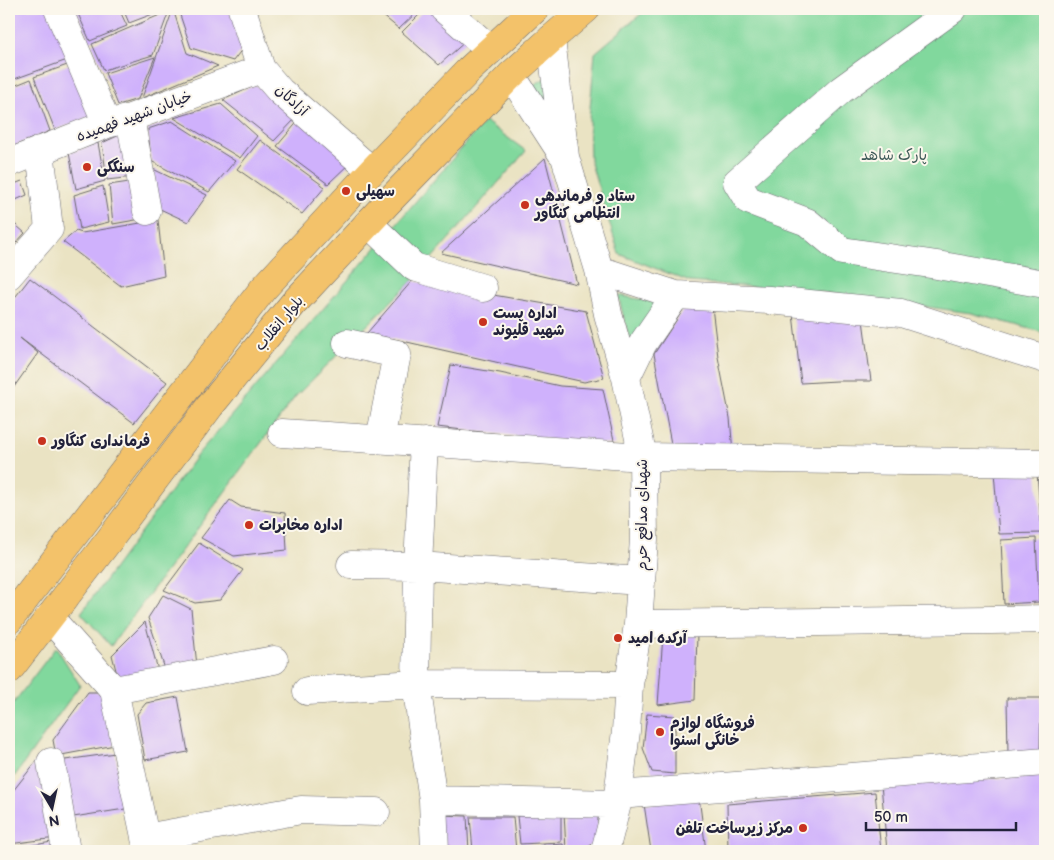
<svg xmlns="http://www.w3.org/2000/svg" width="1054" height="860" font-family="'Balsamiq Sans','Playpen Sans Arabic',sans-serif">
<rect width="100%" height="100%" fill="#fbf7ec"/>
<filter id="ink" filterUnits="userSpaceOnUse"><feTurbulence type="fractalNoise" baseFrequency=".02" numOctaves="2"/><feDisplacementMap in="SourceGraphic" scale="10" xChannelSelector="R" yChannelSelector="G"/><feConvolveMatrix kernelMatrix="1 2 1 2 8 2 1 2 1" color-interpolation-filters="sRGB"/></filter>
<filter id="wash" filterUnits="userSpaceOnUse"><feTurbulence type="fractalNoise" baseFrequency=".0096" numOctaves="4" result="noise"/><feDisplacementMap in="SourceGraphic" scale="20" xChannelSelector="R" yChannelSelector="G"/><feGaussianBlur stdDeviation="1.12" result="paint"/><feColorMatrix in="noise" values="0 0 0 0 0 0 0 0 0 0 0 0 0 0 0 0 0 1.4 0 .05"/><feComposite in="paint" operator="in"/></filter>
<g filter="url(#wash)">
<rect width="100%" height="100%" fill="#eae3c3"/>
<!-- green -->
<path fill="#81d89d" stroke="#527d6c" d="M647 9H1045V333L971 313 820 292 690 282 619 254 590 160 589 119 595 53Z
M550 75 557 125 532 86Z
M485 121 526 151 412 281 295 397 111 646 81 613 198 454Z
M618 295 658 303 631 346Z
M56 647 80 685 9 784V709Z"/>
<g id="blocks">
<!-- building -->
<path fill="#cfb1fc" d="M19 9H48L70 59 9 81V12Z
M76 9H119L127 26 90 41Z
M123 9H166L129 23Z
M173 9 187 53 218 66 142 98Z
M178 9H235L246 44 233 61 191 48Z
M375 9H416L418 11 399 29Z
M425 9H448L476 32 439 65 402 32Z
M169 11 153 55 104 70 92 44Z
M155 57 138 99 118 105 105 73Z
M70 64 92 117 55 130 34 77Z
M31 79 50 131 9 148V88Z
M256 85 296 118 274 141 223 100Z
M221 104 257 136 240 158 174 118Z
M300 119 352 161 328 184 277 146Z
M172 121 235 161 209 192 151 161 148 129Z
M124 133 133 177 107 180 102 143Z
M260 140 325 187 302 214 237 169Z
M98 143 105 181 76 189 69 153Z
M545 158 577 284 441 253Z
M153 169 207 195 188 222 158 208Z
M22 181 27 195 9 203V186Z
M136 181 141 219 113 224 109 185Z
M103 186 109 222 80 229 74 195Z
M9 219 25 233 16 243 9 237Z
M158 220 164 276 121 286 63 242 76 231 82 233Z
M30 278 167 382 134 423 20 338 38 353 9 394V305Z
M412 281 586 311 604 378 584 382 367 333Z
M685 307H712L718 357 730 418 733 452 672 449 654 354Z
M793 314 863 320 871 381H837L801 383Z
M451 365 500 373 560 386 603 389 615 445 552 440 437 427Z
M994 472 1037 473 1042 533 999 534Z
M230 500 241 507 285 513 287 550 234 556 201 538Z
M1036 538 1039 602 1004 604 1001 540Z
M199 543 243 570 220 600 195 603 164 590Z
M163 595 191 609 197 666 166 672 148 618Z
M145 622 159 674 119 682 112 655Z
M697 634 695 700 658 705 663 635Z
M88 692H103L115 745 56 756 53 740Z
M178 697 188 752 145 760 137 714 146 703Z
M1007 698H1041L1040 752 1008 754Z
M647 714 675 716V774L652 772 643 748Z
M115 753 125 809 67 818 58 761Z
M42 754 56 838 9 844V796Z
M1045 776V851H887L881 784Z
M875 792 881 851H728L727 804Z
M699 797 706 851H651L644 804Z
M564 812H598V841L581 851H566Z
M438 815 467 816 469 851H441Z
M561 815V842L520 844 517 816Z
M470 817H513L516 851H473Z
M58 841 60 851H9V849Z
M563 844 564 851H539V846Z
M536 847 537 851H519V849Z"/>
</g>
</g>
<g filter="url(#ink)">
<use href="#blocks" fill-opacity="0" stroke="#68666b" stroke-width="1"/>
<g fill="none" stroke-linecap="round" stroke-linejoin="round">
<!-- minor casing -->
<g stroke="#68666b" stroke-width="29">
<path id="minor" d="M58 9 107 124
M242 9 261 69 280 91 372 171
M444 9 491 50
M953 9 841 90 737 182 748 200 807 222 842 251 937 265 1045 284
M551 39 565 157 599 270 608 314 626 378 643 457 644 539 638 624 629 685 626 731 617 804 605 851
M511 75 561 152
M130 118 147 211
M9 163 107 124 130 118 261 69
M368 223 414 267 483 288
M599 270 676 295 769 300 901 313 1045 359
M9 275 49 229 40 150
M347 343 397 354 380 439
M626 378 643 343 676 295
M282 433 643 457 1045 463
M424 442 418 566 416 684 433 800 435 851
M351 565 418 566 641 581
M49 617 114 690 148 851
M638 624 991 620 1045 619
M114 690 274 660
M307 691 416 684 629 685
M51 762 66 851
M618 795 1045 762
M433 800 617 804
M145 838 301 810 376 812"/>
</g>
<!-- major casing -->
<g stroke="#68666b" stroke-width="29">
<path id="major" d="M9 620 263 289 372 171 469 70 535 9
M9 670 110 539 210 406 293 304 387 203 511 75 551 39 586 9"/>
</g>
<!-- minor -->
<use href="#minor" stroke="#fff" stroke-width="28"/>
<!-- major -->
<use href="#major" stroke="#f3c26a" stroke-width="28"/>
</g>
</g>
<!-- markers -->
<g fill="#c8321e" stroke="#fbf7ec" stroke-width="2">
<circle cx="87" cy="167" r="5"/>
<circle cx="346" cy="191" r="5"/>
<circle cx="525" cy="205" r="5"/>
<circle cx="483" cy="322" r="5"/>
<circle cx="42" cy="441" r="5"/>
<circle cx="249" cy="525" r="5"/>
<circle cx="618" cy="638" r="5"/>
<circle cx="660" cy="732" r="5"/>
<circle cx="803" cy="828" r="5"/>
</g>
<g text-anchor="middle" stroke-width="4" stroke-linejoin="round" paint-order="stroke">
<!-- street labels -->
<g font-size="15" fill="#22223b" stroke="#fbf7ec">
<text transform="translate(292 100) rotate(43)" y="5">آزادگان</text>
<text transform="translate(134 116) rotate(-20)" y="5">خیابان شهید فهمیده</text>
<text transform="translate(279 323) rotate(-50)" y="5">بلوار انقلاب</text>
<text transform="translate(642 515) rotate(-90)" y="5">شهدای مدافع حرم</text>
</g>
<!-- park labels -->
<g font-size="15" fill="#3e5958" stroke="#fbf7ec">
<text x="894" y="160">پارک شاهد</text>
</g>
<!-- poi labels -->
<g font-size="15" font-weight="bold" fill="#22223b" stroke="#fbf7ec" text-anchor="start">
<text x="97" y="172">سنگکی</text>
<text x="356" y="196">سهیلی</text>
<text x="535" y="201">ستاد و فرماندهی<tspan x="535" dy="17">انتظامی کنگاور</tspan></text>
<text x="493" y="318">اداره پست<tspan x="493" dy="17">شهید قلیوند</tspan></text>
<text x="52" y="446">فرمانداری کنگاور</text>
<text x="259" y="530">اداره مخابرات</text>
<text x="628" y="643">آرکده امید</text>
<text x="670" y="728">فروشگاه لوازم<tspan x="670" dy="17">خانگی اسنوا</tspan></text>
<text x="793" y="833" text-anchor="end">مرکز زیرساخت تلفن</text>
</g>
</g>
<!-- margin -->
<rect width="1054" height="860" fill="none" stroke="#fbf7ec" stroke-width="30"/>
<!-- north arrow -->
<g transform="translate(52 808) rotate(171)" stroke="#fbf7ec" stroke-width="4" paint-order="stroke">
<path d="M0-4L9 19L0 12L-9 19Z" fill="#22223b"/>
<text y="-8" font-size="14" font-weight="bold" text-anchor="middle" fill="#22223b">N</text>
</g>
<!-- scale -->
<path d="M866 822v8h150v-8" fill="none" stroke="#22223b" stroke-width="2.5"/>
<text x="874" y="822" font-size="15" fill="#22223b" stroke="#fbf7ec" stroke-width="4" paint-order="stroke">50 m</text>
</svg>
